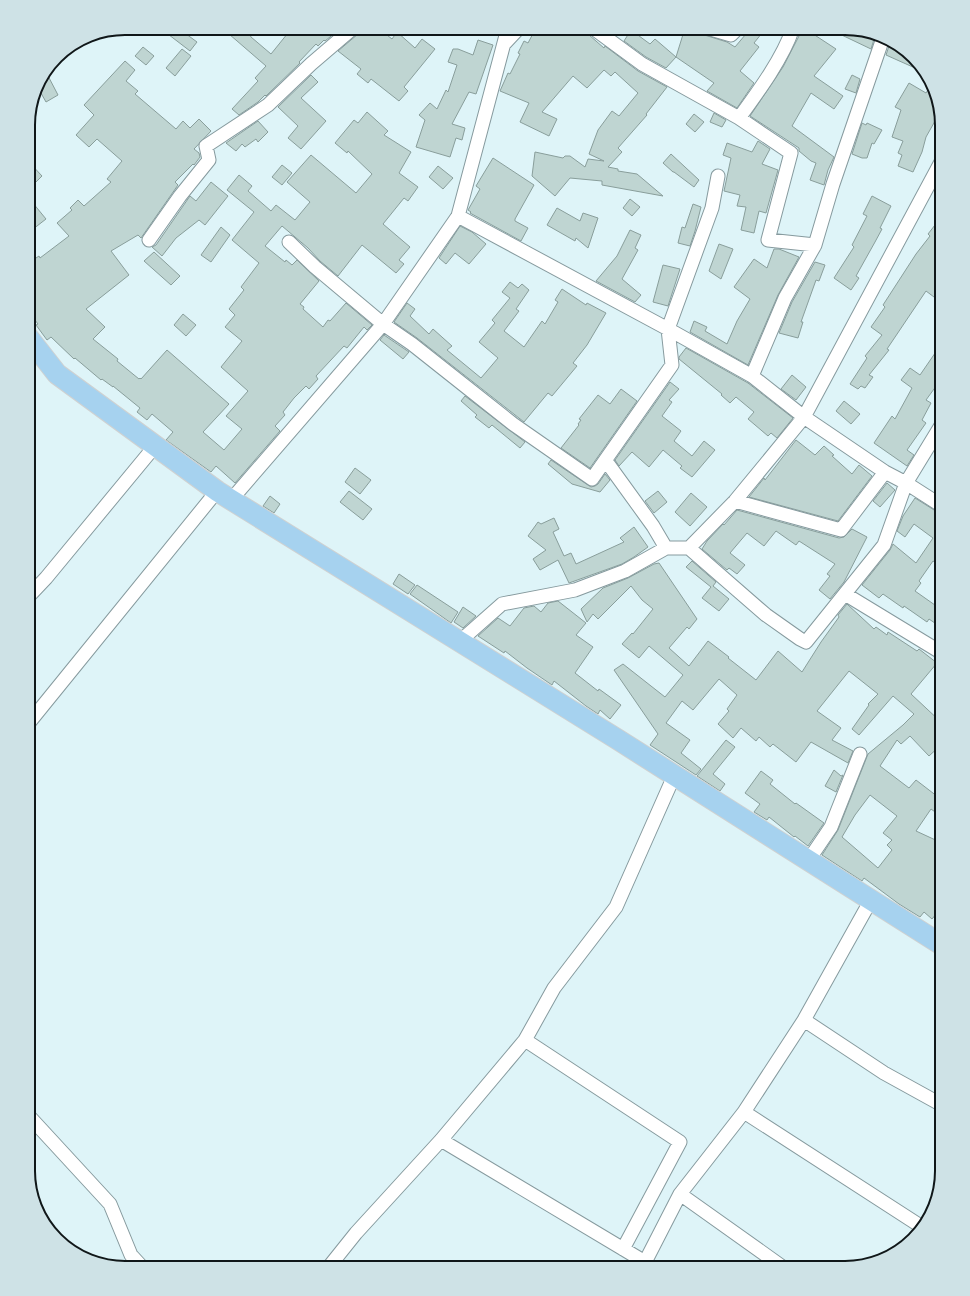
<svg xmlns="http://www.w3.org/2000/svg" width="970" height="1296" font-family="'Zilla Slab',serif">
<rect width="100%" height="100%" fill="#def4f8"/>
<!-- building -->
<path fill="#bfd5d2" stroke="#899e9b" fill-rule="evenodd" d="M160 28H178L197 42 190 51Z
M222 28H256L250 35 251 37 271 54 292 28H341L325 41 324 40 318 46 316 44 299 62 300 63 266 96 265 95 258 102 239 115 232 109 258 81 255 78 266 66Z
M361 28H378L392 39 397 32 415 48 422 39 435 49 404 87 408 91 399 101 371 79 368 83 357 74 361 69 338 51 358 34Z
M536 28H552L564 35 570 28H581L604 48 605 46 638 71 667 87 646 114 647 115 618 148 622 152 608 167 618 169V171L637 174 663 196 602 185V181L570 178 555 196 532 176 535 152 563 158 565 156H570L585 167 588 159 604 161 589 154 598 130 612 111 619 116 638 93 615 72 611 76 604 70 587 88 573 76 542 112 557 119 549 136 520 122 529 103 500 91 508 73 510 74 520 54 518 53 524 41 528 43Z
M685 28H699L698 33 727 42 735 47 751 28H766L754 43 759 47 740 71 754 83 737 108 707 91 714 83 676 57Z
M804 28 836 49 814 76 843 96 834 109 811 93 792 126 834 157 828 170 824 185 810 180 816 163 811 161 799 151V148L750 116 783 67 799 36Z
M827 28H851L875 36 871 49Z
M631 30 650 44 655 39 676 57 666 68 646 57 624 41Z
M478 40 493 45 476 94 469 92 452 124 465 128 462 140 456 138 450 157 416 147 425 120 419 115 430 103 437 109 446 90 448 92 457 65 448 62 453 49H458L473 55Z
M891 40 893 41 925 71 924 72 886 55Z
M143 47 154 56 146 65 135 56Z
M182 49 191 56 175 76 166 68Z
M125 61 135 70 126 81 138 91 135 94 176 129 183 121 190 128 199 119 211 131 194 149 199 153 200 157 194 165 193 164 175 182 178 185 141 238 138 235 111 251 129 275 86 309 105 327 93 339 118 359 117 361 139 379 140 378 141 379 167 350 229 404 203 432 224 450 242 429 226 416 248 391 221 367 242 341 225 327 235 315 229 309 244 290 241 287 259 263 232 240 254 212 227 190 239 175 252 186 248 191 271 211 276 205 295 220 310 202 287 182 311 155 356 193 372 174 348 151 347 153 335 143 354 120 358 123 367 112 388 131 384 135 411 152 399 173 418 187 408 201 404 198 383 224 410 247 399 260 404 264 396 273 362 245 338 276 320 261 308 248 282 226 265 246 285 262 286 260 292 265 297 260 319 281 300 304 304 307 303 309 323 327 328 320 330 321 346 303 372 325 367 330 364 327 347 348 344 346 316 376 318 379 309 389 306 386 294 398 283 412 285 415 275 426 280 431 235 483 216 466 211 472 166 440 173 432 152 414 147 420 137 412 140 408 113 386V387L102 379 101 380 75 358 74 359 51 337 47 340 36 325 38 324 28 311V246L36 258 39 256 40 258 69 236 57 223 72 210 70 208 78 200 84 206 111 182 107 179 122 161 97 139 89 147 76 135 94 115 84 105Z
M46 72 58 95 46 102 37 86 38 82Z
M311 75 318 82 301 98 326 121 301 149 288 138 298 126 278 107Z
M852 75 860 79 856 93 845 89Z
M909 83 926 93 930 87 939 114 926 137 922 152 913 172 898 166 902 155 898 153 903 141 892 137 901 110 895 107Z
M714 113 726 120 722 127 710 122Z
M694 114 704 122 695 132 686 124Z
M258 121 268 132 258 142 256 139 245 147 242 144 236 151 226 143Z
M862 123 866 125 867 123 882 130 874 144 872 143 867 158H862L852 154Z
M758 141 770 149 762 164 778 170 766 213 759 211 754 233 741 230 746 207 737 206 740 195 724 191 731 158 723 155 727 143 752 152Z
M671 154 699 180 694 187 674 172H673L663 163Z
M493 158 534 185 515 219V221L528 228 521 241 470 213 471 212 468 210 480 189 476 186Z
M28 161 42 176 28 190Z
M282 165 292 173 282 185 272 177Z
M438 166 453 178 443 189 429 177Z
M211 182 228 196 205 225 199 220 176 238 162 256 152 247 156 245 190 196 196 201Z
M872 196 891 206 880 228 882 229 875 242 856 276 859 278 851 290 834 278 854 247 852 245 867 216 863 214Z
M28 197 46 219 28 233Z
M630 199 640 207 632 216 623 208Z
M693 204 701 207 695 231 690 246 678 243 682 227 685 228Z
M557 208 580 221 583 213 598 218 588 248 576 238 575 241 547 225Z
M942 216V303L926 291 887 349 889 350 869 375 873 377 865 388 861 386 858 389 850 384 867 358 865 356 882 335 871 327 885 307 883 305 916 254 930 236 928 234Z
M460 226 472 232 486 244 469 264 455 253 446 264 439 258Z
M221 227 230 235 211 262 201 255Z
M630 230 641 235 635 248 638 250 622 279 641 295 635 302 596 281 617 256Z
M719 244 733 249 721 279 709 271Z
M774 249H779L799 257 778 295 748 365 690 332 694 321 707 327 705 331 727 344 737 321 750 299 734 287 754 259 767 268Z
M154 252 180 276 171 285 144 261Z
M815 262 825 265 819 281 816 280 801 322H803L798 338 779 333 792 302Z
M663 265 680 269 668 306 653 302Z
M510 282 518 288 522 284 529 290 516 309 519 311 504 331 524 347 542 321 545 324 558 302 555 300 562 289 586 305 587 303 606 313 587 345 573 363 577 366 552 396 548 393 524 422 417 338 394 322 407 303 415 309 410 316 429 334 433 329 452 346 447 350 481 378 498 358 479 342 495 323 492 320 510 298 502 292Z
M183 314 196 325 186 336 174 325Z
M384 335 409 352 403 359 380 340Z
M942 343V378L926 400 931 403 922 420 926 423 907 450 914 455 907 466 874 443 892 416 895 419 912 388 901 380 910 368 920 375Z
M686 348 748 383 793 418 777 438 771 433 768 436 748 419 754 412 736 397 730 403 721 395 722 394 679 359V357Z
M792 375 806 387 796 400 781 389Z
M670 382 679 389 669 400 672 402 662 416 681 431 674 441 692 456 704 441 715 450 692 477 680 468 682 466 663 450 649 467 632 452 619 466 615 460Z
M621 389 637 401 590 468 561 448 579 425 578 424 581 420 579 419 598 395 610 404Z
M465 396 525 442 520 448 492 425 489 428 475 417 477 415 461 401Z
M844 401 860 414 851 424 836 411Z
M796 440 815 455 824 446 834 455 832 456 852 474 859 465 872 476 838 521 749 497 764 478 765 480Z
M551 460 591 487 595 486 598 484 605 474 610 480 600 492 572 484 548 464Z
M355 468 371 480 360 494 345 482Z
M887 483 895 490 880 507 873 501Z
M349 491 372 509 363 520 340 502Z
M658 491 667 502 654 513 645 501Z
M691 493 707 507 690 526 675 512Z
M270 496 280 504 274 513 263 506Z
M915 498 942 515V567L933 561 919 581 921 583 915 591 942 610V628L929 619 927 622 904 606 903 608 883 594 879 598 862 585 890 550 893 544 916 563 933 538 914 524 905 537 897 531 903 516Z
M737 510 839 538 844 537 852 529 867 537 844 582 830 599 819 590 830 576 827 574 835 564 799 541 796 545 776 531 764 546 747 533 730 553 745 565 737 574 729 568 727 570 702 549 707 541 723 524 724 525Z
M554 518 559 529 553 532 564 556 571 553 576 564 624 542 620 538 634 527 648 547 634 557 622 564 569 583 558 560 540 570 533 559 546 550 528 536 538 522 541 524Z
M692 561 716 582 713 586 729 599 719 611 702 598 711 587 686 567Z
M659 563 697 619 689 629 687 627 669 648 689 666 708 641 729 657 728 658 756 680 778 651 802 672 821 642 839 617 838 615 847 604 874 629 876 627 887 635 888 632 917 651 919 649 937 663 911 694 942 723V744L929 756 910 736 901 744 897 740 880 766 909 788 916 780 942 800V817L931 809 916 831 942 843V907L932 919 924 912 920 917 899 904 864 878 862 881 822 855 838 830 868 754 903 725 914 714 893 696 859 735 852 729 869 705 868 704 878 694 849 671 817 711 841 728 832 740 853 751 848 763 811 742 796 762 773 744 770 747 759 737 756 741 741 728 733 738 718 724 729 711 727 709 737 695 719 679 693 710 682 701 666 723 690 740 681 753 701 769 696 775 650 745 658 734 614 670 623 664 665 697 683 675 649 646 639 658 622 644 632 633 633 634 653 609 642 600 631 586 598 619 593 614 587 622 581 609 603 588 628 578 654 564ZM870 795 897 816 883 833 892 840 887 845 892 850 878 868 842 837 855 815Z
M399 574 415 585 408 594 393 584Z
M417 585 458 612 451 623 410 594Z
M558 601 586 623 576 635 593 647 575 673 598 691 599 689 621 705 610 719 600 710 598 714 586 706 554 681 552 685 527 668 505 651 504 653 478 636 498 618 510 626 524 608 534 606 541 612 548 603Z
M463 607 476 616 463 628 454 622Z
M726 740 735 747 713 774 725 784 720 791 697 776Z
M834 770 841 776 843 775 836 792 825 786Z
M761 771 773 780 770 784 795 804 796 803 824 823 808 846 795 836 794 837 769 817 767 820 754 812 760 804 745 793Z"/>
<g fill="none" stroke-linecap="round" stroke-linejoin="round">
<!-- minor casing -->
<g stroke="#869a9e" stroke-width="15">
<path id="minor" d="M593 28 642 64 739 118C758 92 783 58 793 28
M707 28 731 35 738 28
M504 44 519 28
M739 118 791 153 768 240 815 245
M458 216 668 329 752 376 804 417 885 472 906 483 942 506
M149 240 180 196 209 160 206 146 268 105 311 64 353 28
M289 242 315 267 383 324 412 344 513 424 592 479 672 365 668 329 712 208 718 176
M752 376 785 298 815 245 833 184 883 38
M606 461 653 526 666 548
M231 500 383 324 458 216 508 28
M735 501 841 530 885 472
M689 548 766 615 800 639 806 642 884 545 906 483 942 424
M845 594 942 653
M28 597 46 578 155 446
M459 642 502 604 575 590 625 571 666 548H689L735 501 804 417 942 160
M28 724 217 491
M808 861 831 827 860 754
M804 1020 884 1073 942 1105
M525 1040 680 1142 623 1249
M744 1112 922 1227
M28 1115 110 1204 131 1255 143 1268
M441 1140 645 1262
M680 1194 784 1268
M328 1268 356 1233 441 1140 525 1040 554 988 616 907 674 776
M642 1268 680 1194 744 1112 804 1020 871 900"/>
</g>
<!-- primary casing -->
<g stroke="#cfd1d1" stroke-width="22">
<path id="primary" d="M28 337 57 374 217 491 617 739 942 945"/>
</g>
<!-- minor -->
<use href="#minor" stroke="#fff" stroke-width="13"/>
<!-- primary -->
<use href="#primary" stroke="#a6d2ef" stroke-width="20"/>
</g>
<!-- crop -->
<path d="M0 0H970V1296H0ZM125 35H845A90 90 0 0 1 935 125V1171A90 90 0 0 1 845 1261H125A90 90 0 0 1 35 1171V125A90 90 0 0 1 125 35Z" fill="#cee2e6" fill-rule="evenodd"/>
<path fill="none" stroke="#101719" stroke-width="2" d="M125 35H845A90 90 0 0 1 935 125V1171A90 90 0 0 1 845 1261H125A90 90 0 0 1 35 1171V125A90 90 0 0 1 125 35Z"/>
</svg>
